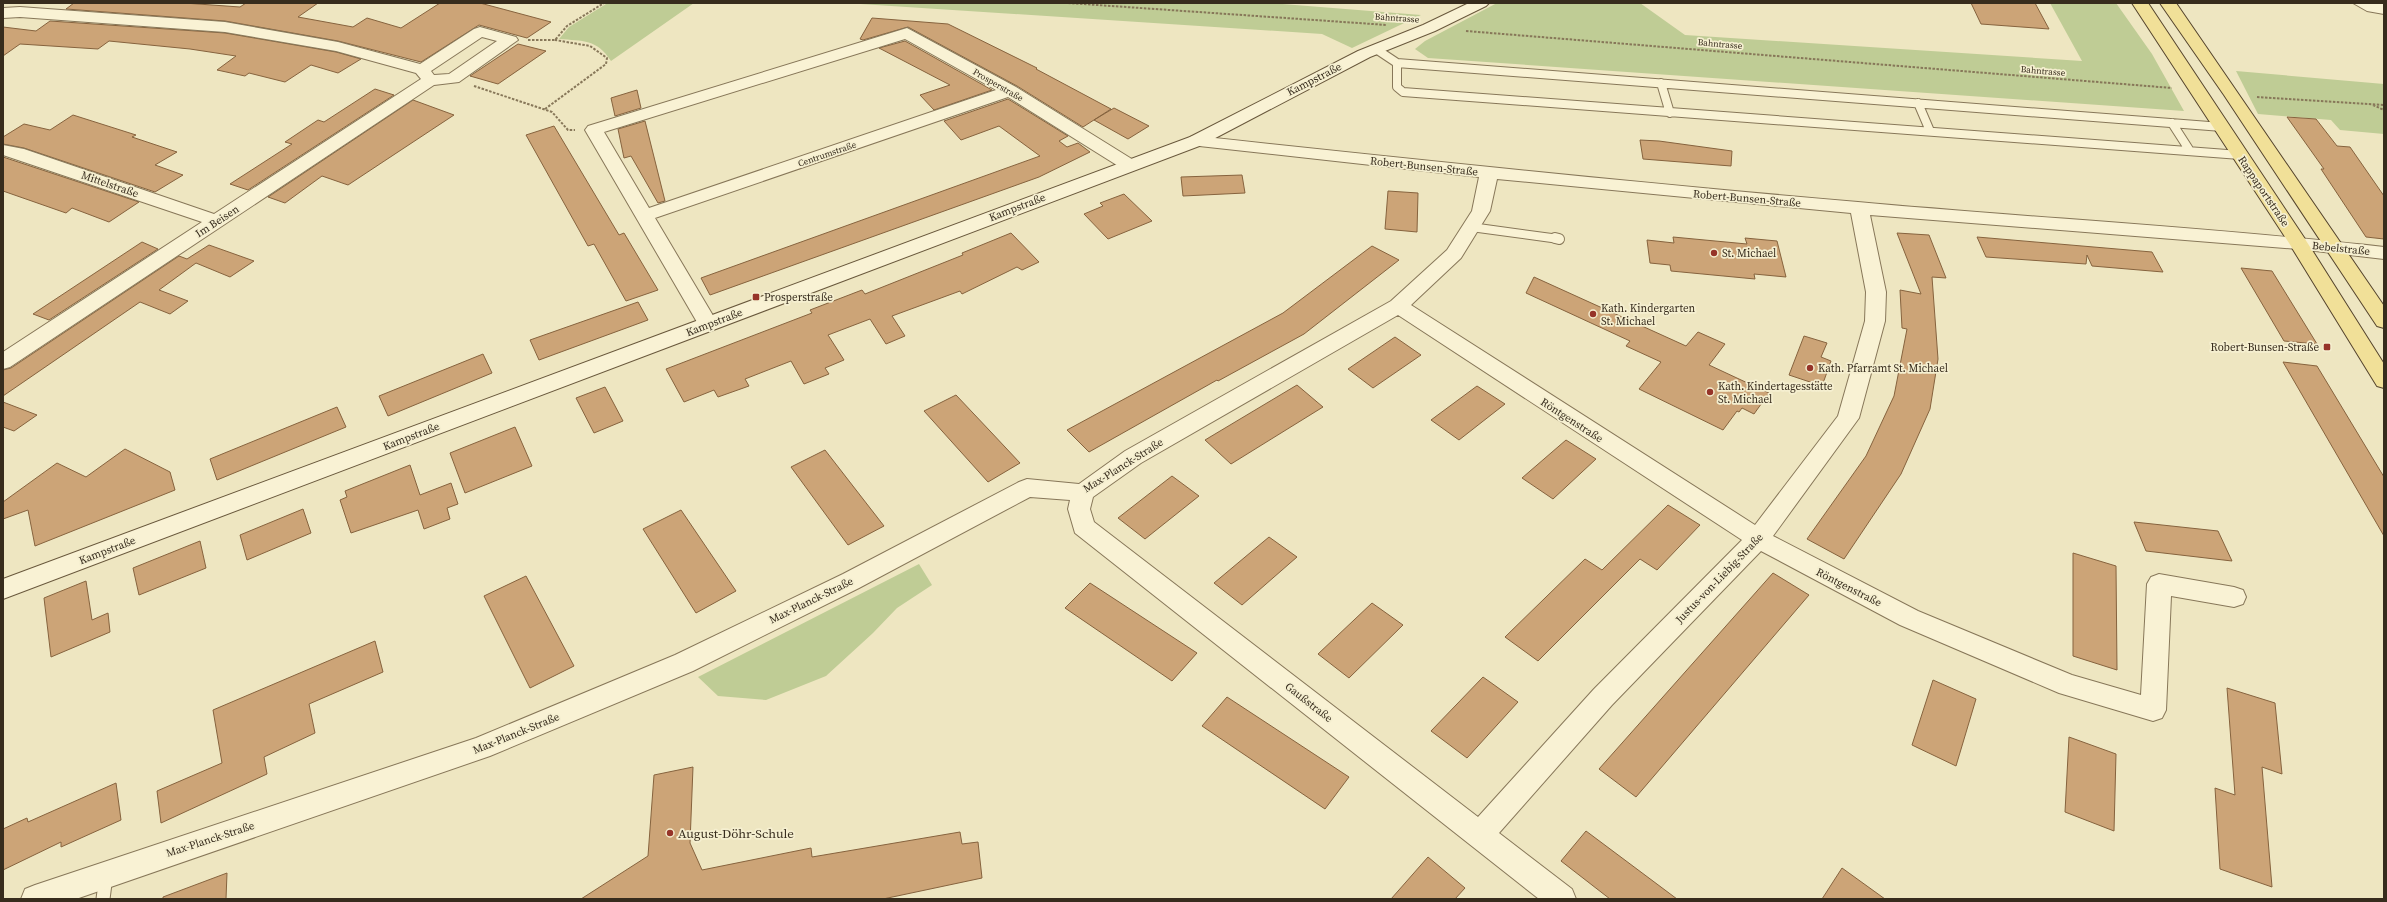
<svg xmlns="http://www.w3.org/2000/svg" width="2387" height="902" font-family="'Source Serif 4',serif">
<rect width="100%" height="100%" fill="#eee6c1"/>
<!-- green -->
<path fill="#bfcc95" d="M694 3 611 61C597 39 583 41 559 39L569 27 606 4Z
M845 3H1270L1421 15 1352 48 1322 34Z
M1497 3H1640L1685 35 2082 61 2050 3H2116L2152 54 2184 111 1428 58 1415 49 1425 41Z
M2236 71 2384 84V134L2340 130 2331 120 2258 114Z
M919 564 932 585 897 608 873 633 826 676 766 700 718 696 698 677Z"/>
<!-- building -->
<path fill="#cca477" stroke="#86633e" d="M74 3H184L240 7 246 3H318L298 17 353 27 367 18 401 28 440 3H480L551 22 527 38 479 25 421 62 338 41 225 21 66 9Z
M1971 3H2035L2049 29 1981 24Z
M872 18 948 24 1037 68 1036 69 1111 109 1083 127 1017 86 908 27 863 40 860 39Z
M50 21 225 33 336 52 361 59 338 73 311 65 285 82 249 73 245 76 217 70 236 56 190 49 109 41 98 49 20 44 3 56V27L36 31Z
M905 41 992 90 934 110 920 95 950 85 879 48Z
M518 44 546 51 498 84 470 76Z
M375 89 394 95 248 190 230 184 292 144 285 142 318 120 324 122Z
M637 90 641 108 615 116 611 98Z
M1008 99 1068 136 1059 141 1067 147 1078 143 1090 152 1039 177 710 295 701 278 1040 156 999 126 961 140 944 121Z
M413 100 454 115 348 185 322 176 285 203 268 197Z
M1114 108 1149 126 1128 139 1094 120Z
M73 115 136 135 132 137 177 152 155 165 183 175 155 192 24 148 3 144V137L24 124 50 130Z
M2287 117 2316 119 2337 146 2350 147 2384 196V239L2366 237 2321 169H2324Z
M645 121 665 201 658 203 631 156 624 158 618 129Z
M554 126 619 235 624 233 658 290 626 301 594 244 588 246 526 135Z
M1640 140 1659 141 1732 151 1731 166 1643 159Z
M3 157 139 202 109 222 72 208 66 213 3 191Z
M1242 175 1245 193 1183 196 1181 177Z
M1388 191 1418 193 1417 232 1385 229Z
M1124 194 1152 221 1108 239 1084 214 1103 206 1100 203Z
M1011 233 1039 262 1022 270 1017 267 962 294 960 291 892 316 905 336 886 344 870 319 828 335 844 360 825 368 829 374 804 384 791 361 745 379 749 386 718 397 714 390 684 402 666 369 812 313 810 310 862 290 865 294 963 255 962 253Z
M1897 233 1929 235 1946 278 1932 277 1938 359 1930 409 1901 474 1844 559 1807 539 1866 456 1894 396 1907 329 1902 328 1900 290 1921 294Z
M1673 237 1747 244 1745 238 1777 241 1786 277 1754 274 1755 279 1671 271 1670 265 1650 263 1647 240 1674 243Z
M1977 237 2152 252 2163 272 2092 266 2087 255 2086 264 1986 257Z
M142 242 158 249 49 320 33 314Z
M209 245 254 261 230 277 196 263 159 290 188 301 170 314 140 302 3 396V370L11 368 179 256 187 259Z
M1372 246 1399 260 1304 334 1218 381 1217 380 1089 452 1067 430 1283 313Z
M2241 268 2272 271 2317 344 2284 341Z
M1534 277 1686 346 1698 332 1725 344 1709 365 1769 393 1754 414 1742 408 1739 412 1737 411 1723 430 1639 389 1661 362 1626 346 1630 341 1526 293Z
M638 302 648 320 539 360 530 340Z
M1804 336 1827 343 1821 357 1831 361 1822 386 1789 375Z
M1395 337 1421 355 1373 388 1348 369Z
M483 354 492 373 388 416 379 396Z
M2283 362 2317 366 2384 477V536Z
M1297 385 1323 407 1231 464 1205 440Z
M1477 386 1505 404 1459 440 1431 420Z
M605 387 623 421 594 433 576 398Z
M956 395 990 431 1020 463 988 482 924 411Z
M3 402 37 415 14 431 3 427Z
M337 407 346 427 217 480 210 459Z
M515 427 532 466 465 493 450 453Z
M1566 440 1596 459 1553 499 1522 478Z
M125 449 170 472 175 490 35 546 28 510 3 519V502L57 463 86 477Z
M825 450 884 526 848 545 791 467Z
M410 465 420 495 451 483 458 504 447 508 450 519 424 529 418 510 351 533 340 500 347 497 345 491Z
M1172 476 1199 496 1145 539 1118 518Z
M1668 505 1700 525 1657 570 1640 559 1538 661 1505 637 1585 559 1602 570Z
M303 509 311 533 247 560 240 535Z
M681 510 736 591 696 613 643 529Z
M2134 522 2218 531 2232 561 2146 551Z
M1269 537 1297 557 1242 605 1214 583Z
M200 541 206 568 139 595 133 568Z
M2073 553 2116 566 2117 670 2073 656Z
M1773 573 1809 595 1636 797 1599 769Z
M526 576 574 666 530 688 484 596Z
M86 581 92 620 108 613 110 632 51 657 44 598Z
M1090 583 1142 617 1197 653 1172 681 1065 608Z
M1372 603 1403 625 1349 678 1318 654Z
M375 641 383 672 309 704 315 733 264 757 267 774 161 823 157 791 222 763 213 710Z
M1483 677 1518 702 1467 758 1431 731Z
M1933 680 1976 699 1956 766 1912 745Z
M2227 688 2275 703 2282 774 2262 767 2272 887 2220 869 2215 788 2235 795Z
M1227 697 1349 777 1325 809 1202 726Z
M2069 737 2116 754 2114 831 2065 812Z
M693 767 690 843 702 870 811 848 812 857 960 832 962 844 978 842 982 878 883 899H581L648 856 654 775Z
M116 783 121 820 61 847V842L3 870V829L27 818 28 822Z
M1586 831 1677 899H1610L1561 861Z
M1428 857 1465 888 1455 899H1391Z
M1842 868 1885 899H1822Z
M227 873 226 899H163V897Z"/>
<g fill="none" stroke-linecap="round" stroke-linejoin="round">
<!-- lane-far2 casing -->
<g stroke="#877759" stroke-width="10">
<path id="lane-far2" d="M1376 49 1397 63 2222 127
M1397 63V87L1403 92 2240 155
M1661 83 1670 113
M1918 103 1930 131
M2172 123 2190 151
M1471 227 1559 239"/>
</g>
<!-- lane-far1 casing -->
<g stroke="#877759" stroke-width="12">
<path id="lane-far1" d="M1555 238 1559 239"/>
</g>
<!-- lane casing -->
<g stroke="#877759" stroke-width="15">
<path id="lane" d="M103 899 106 876"/>
</g>
<!-- street casing -->
<g stroke="#877759" stroke-width="2">
<path id="street" d="M2353 3 2384 4V14L2367 11Z
M20 7 225 22 338 42 420 64 474 29 480 27 516 37 518 40 459 82 434 85 10 367 3 369V352L202 222 3 155V145L24 149 214 214 421 79 416 73 336 51 225 32 20 17 3 18V8ZM482 37 497 41 449 74 434 75 431 71Z
M907 28 1016 87 1135 161 1138 165 1135 169H1123L1008 97 655 218 718 324 715 329 708 331 701 329 585 130 588 126ZM905 39 996 90 649 208 604 132Z
M1196 136C1417 160 1637 183 1858 202 2033 218 2209 227 2384 247V259L2298 249 1870 215 1886 292 1885 321 1859 418 1773 536 1918 611 2072 675 2141 695 2147 584 2151 577 2159 574 2234 587 2243 590 2246 597 2243 604 2234 607 2171 596 2166 710 2162 718 2153 721 2059 693 1900 625 1761 551 1612 705 1499 833 1572 889 1576 899H1539L1075 533 1068 509 1070 500 1030 497 859 588 693 671 490 756 76 899H21L25 889 35 885 476 738 675 655 843 574 1019 482 1027 479 1079 484 1125 451 1391 301 1447 250 1472 211 1479 177 1190 145 1187 141 1190 137ZM1497 179 1851 213 1866 292 1865 321 1838 416 1755 525 1411 305 1461 258 1490 211ZM1398 315 1742 540 1594 689 1478 817 1094 522 1090 509 1093 497 1141 463Z"/>
</g>
<!-- secondary casing -->
<g stroke="#69583c" stroke-width="2">
<path id="secondary" d="M1469 3H1489L1486 6 1435 31 1370 57 1202 145 3 599V579L1190 137 1358 51 1423 25Z"/>
</g>
<!-- primary casing -->
<g stroke="#55442d" stroke-width="2">
<path id="primary" d="M2132 3H2148L2305 239 2384 364V388L2377 386 2289 243Z
M2160 3H2176L2384 306V328L2377 326 2224 95Z"/>
</g>
<!-- path -->
<path stroke="#877759" stroke-width="2" stroke-dasharray="2.5 1.5" stroke-linecap="butt" d="M1068 3 1387 25
M1466 31 2172 88
M528 40H555L567 26 604 3H645
M474 86 552 112 568 130H575
M2257 97 2384 105
M2373 105 2384 110
M545 109 606 64 607 58 590 46 555 40"/>
<!-- lane-far2 -->
<use href="#lane-far2" stroke="#f9f2d4" stroke-width="8"/>
<!-- lane-far1 -->
<use href="#lane-far1" stroke="#f9f2d4" stroke-width="10"/>
<!-- lane -->
<use href="#lane" stroke="#f9f2d4" stroke-width="13"/>
<!-- street -->
<use href="#street" fill="#f9f2d4" fill-rule="evenodd"/>
<!-- secondary -->
<use href="#secondary" fill="#f9f2d4" fill-rule="evenodd"/>
<!-- primary -->
<use href="#primary" fill="#f1e098" fill-rule="evenodd"/>
</g>
<!-- markers -->
<g fill="#963429" stroke="#f5efd0" stroke-width="1.5">
<circle cx="1714" cy="253" r="4"/>
<rect x="752" y="293" width="8" height="8" rx="2"/>
<circle cx="1593" cy="314" r="4"/>
<rect x="2323" y="343" width="8" height="8" rx="2"/>
<circle cx="1810" cy="368" r="4"/>
<circle cx="1710" cy="392" r="4"/>
<circle cx="670" cy="833" r="4"/>
</g>
<g text-anchor="middle" stroke-width="3.5" stroke-linejoin="round" paint-order="stroke">
<!-- far-street labels -->
<g font-size="9" fill="#372c1d" stroke="#f5efd0">
<text transform="translate(1397 18) rotate(4)" y="3">Bahntrasse</text>
<text transform="translate(1720 44) rotate(5)" y="3">Bahntrasse</text>
<text transform="translate(2043 71) rotate(5)" y="3">Bahntrasse</text>
<text transform="translate(998 85) rotate(30)" y="3">Prosperstraße</text>
<text transform="translate(827 154) rotate(-19)" y="3">Centrumstraße</text>
</g>
<!-- street labels -->
<g font-size="11" fill="#372c1d" stroke="#f5efd0">
<text transform="translate(1314 79) rotate(-27)" y="4">Kampstraße</text>
<text transform="translate(1424 166) rotate(6)" y="4">Robert-Bunsen-Straße</text>
<text transform="translate(110 184) rotate(19)" y="4">Mittelstraße</text>
<text transform="translate(2264 191) rotate(56)" y="4">Rappaportstraße</text>
<text transform="translate(1747 198) rotate(5)" y="4">Robert-Bunsen-Straße</text>
<text transform="translate(1017 207) rotate(-21)" y="4">Kampstraße</text>
<text transform="translate(217 221) rotate(-33)" y="4">Im Beisen</text>
<text transform="translate(2341 248) rotate(6)" y="4">Bebelstraße</text>
<text transform="translate(714 322) rotate(-21)" y="4">Kampstraße</text>
<text transform="translate(1572 420) rotate(33)" y="4">Röntgenstraße</text>
<text transform="translate(411 436) rotate(-21)" y="4">Kampstraße</text>
<text transform="translate(1123 465) rotate(-32)" y="4">Max-Planck-Straße</text>
<text transform="translate(107 550) rotate(-21)" y="4">Kampstraße</text>
<text transform="translate(1719 578) rotate(-46)" y="4">Justus-von-Liebig-Straße</text>
<text transform="translate(1849 587) rotate(27)" y="4">Röntgenstraße</text>
<text transform="translate(811 600) rotate(-26)" y="4">Max-Planck-Straße</text>
<text transform="translate(1309 702) rotate(38)" y="4">Gaußstraße</text>
<text transform="translate(516 733) rotate(-22)" y="4">Max-Planck-Straße</text>
<text transform="translate(210 839) rotate(-18)" y="4">Max-Planck-Straße</text>
</g>
<!-- poi labels -->
<g font-size="11" fill="#372c1d" stroke="#f5efd0" text-anchor="start">
<text x="1722" y="257">St. Michael</text>
<text x="764" y="301">Prosperstraße</text>
<text x="1601" y="312">Kath. Kindergarten<tspan x="1601" dy="13">St. Michael</tspan></text>
<text x="2319" y="351" text-anchor="end">Robert-Bunsen-Straße</text>
<text x="1818" y="372">Kath. Pfarramt St. Michael</text>
<text x="1718" y="390">Kath. Kindertagesstätte<tspan x="1718" dy="13">St. Michael</tspan></text>
</g>
<!-- near-poi labels -->
<g font-size="13" fill="#372c1d" stroke="#f5efd0" text-anchor="start">
<text x="678" y="838">August-Döhr-Schule</text>
</g>
</g>
<!-- border -->
<rect width="2387" height="902" fill="none" stroke="#372c1d" stroke-width="8"/>
</svg>
